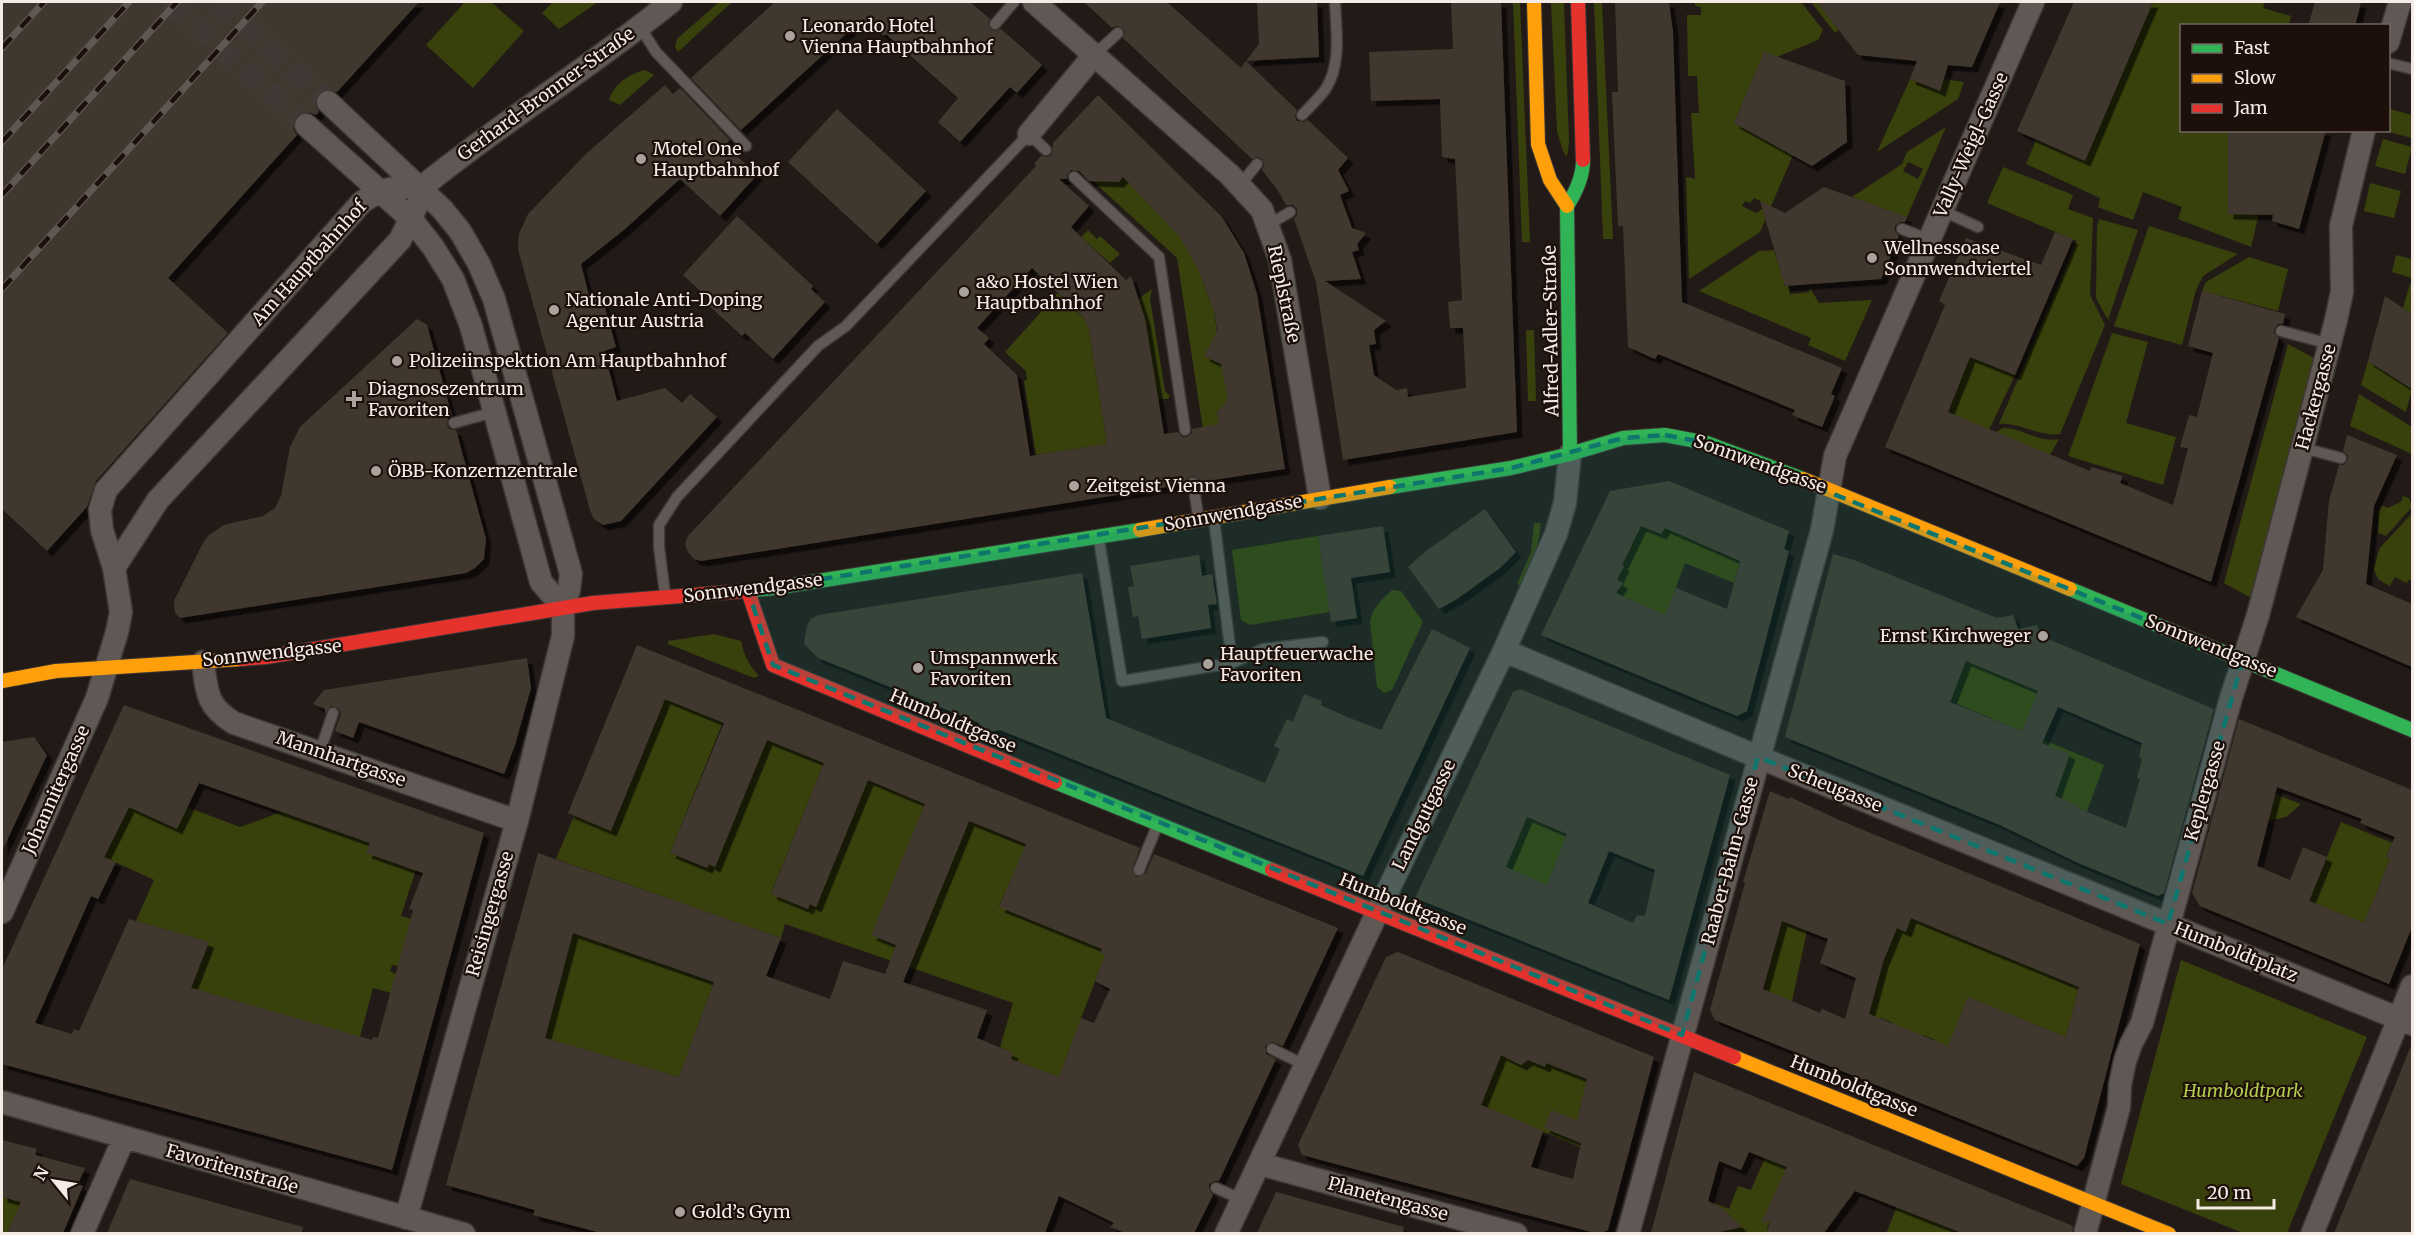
<svg xmlns="http://www.w3.org/2000/svg" width="2414" height="1235" font-family="Merriweather,serif">
<defs>
<filter id="shadow"><feDropShadow dx="5.5" dy="5.5" stdDeviation="0" flood-color="#0009"/></filter>
</defs>
<rect width="100%" height="100%" fill="#221a17"/>
<!-- green -->
<path fill="#38410c" fill-rule="evenodd" d="M465 2H491L524 31 473 88 426 45Z
M553 2H598L559 29 542 13Z
M719 2H732L678 52 675 47 677 39Z
M1513 2H1520L1530 242H1522Z
M1551 2H1564L1569 143 1567 157 1563 151 1557 131Z
M1594 2H1602L1613 239H1603Z
M1695 2H1801L1823 30 1818 40 1777 57 1764 52 1734 123 1793 155 1760 232 1689 279 1686 177 1695 179 1691 113H1699L1697 76H1688L1687 15H1701V7L1695 6ZM1754 198 1768 205 1756 213 1742 206 1745 201 1750 203Z
M1811 2H1817L1839 30 1835 33Z
M2153 2H2265L2263 8 2291 16 2289 25 2182 26V130L2228 131V213L2259 214 2251 247 2178 219 2182 207 2143 192 2133 220 2098 207 2100 198 2026 164 2036 140 2085 161Z
M645 70 654 75 620 105 609 100C614 84 629 74 645 70Z
M1910 79 1939 91 1943 79 1964 82 1958 99 1877 152Z
M2390 109 2412 115V138L2385 131 2388 130Z
M1946 127 1907 217 1852 197 1902 164 1907 152ZM1908 162 1923 169 1918 179 1903 171Z
M2383 139 2412 147 2405 174 2375 166Z
M2003 167 2073 195 2068 209 2093 218 2090 295 2105 325 2060 434C2037 437 2021 422 1999 424L2077 241 1987 203Z
M1084 173 1109 182H1112L1116 178 1120 181 1123 178C1143 196 1165 216 1181 238 1195 256 1202 280 1210 301H1213L1218 342 1208 358 1215 361 1221 360 1229 404 1223 406 1217 412 1219 419 1226 422 1204 436 1177 258Z
M2370 183 2401 191 2394 218 2364 211Z
M2099 219 2138 230 2108 320 2096 298 2097 226Z
M2149 226 2238 254 2203 276 2196 290 2182 345 2114 326Z
M1088 230 1097 239 1100 236 1120 254 1110 263 1081 237Z
M1774 250 1785 286H1788L1790 294 1809 292V286L1819 303 1872 300 1845 361 1808 345 1811 338 1699 291 1759 251Z
M2396 255 2412 259V278L2392 272Z
M2249 257 2288 269 2278 311 2202 291 2206 282Z
M2410 284 2412 285V314L2403 308Z
M1152 289 1150 299 1165 391 1170 396 1168 399H1158L1138 299Z
M1058 293 1084 318 1089 329 1107 444 1036 455 1024 381 1027 380 1026 371 1005 352Z
M1526 330H1534L1536 401H1528Z
M2112 333 2148 342 2126 423 2176 437 2163 485 2068 456Z
M2288 344 2316 359 2251 598 2224 583Z
M1970 357 2015 375 1989 430 1948 412Z
M2368 361 2412 389 2406 412 2361 385Z
M2359 394 2412 427V454L2350 426Z
M2003 428C2025 428 2036 443 2059 439L2050 455 1996 432Z
M2403 496 2409 498 2412 507 2386 536 2378 533 2379 511 2382 505 2387 508 2401 502Z
M2412 513V578L2406 583 2395 577 2390 586 2379 580 2374 570 2379 549Z
M1534 523H1541C1539 546 1532 566 1524 588L1517 584 1531 552Z
M1641 526 1661 534 1665 528 1717 550V552L1740 560 1734 583 1685 563 1658 636 1653 610 1612 591 1623 583 1617 580 1624 566 1622 565Z
M1318 536 1330 612 1250 625 1241 620 1232 550Z
M1392 590 1401 591 1423 622 1392 690 1384 693 1377 687 1370 622C1372 607 1382 600 1392 590Z
M714 634 741 641C744 656 749 665 759 676L754 678 668 644V641Z
M1969 656 1981 661 1979 666 2041 686 2022 731 1950 701Z
M636 687 723 722 670 853 706 868 709 864 715 866 755 769 737 728 824 763 771 893 808 909 810 904 815 906 838 768 925 804 872 935 907 950 939 809 1030 846 1011 879 999 906 1102 949 1101 953 1105 955 1059 1077 1011 1059 1013 1053 1000 1047 1013 1003 785 924 781 938 556 859 574 816 612 830 655 724Z
M2032 735 2104 765 2086 814 2078 811 2077 805 2061 799 2056 801Z
M2275 794 2301 804 2286 817 2267 821Z
M131 800 177 829 187 807 240 827 281 812 370 843 367 853 402 866 419 860 401 916 411 919 398 966 392 965 390 971 396 974 391 993 373 988 360 1037 191 988 209 942 136 921 154 880 104 857Z
M1526 817 1586 842 1563 845 1545 890 1536 886 1538 881 1527 876 1501 881Z
M2341 822 2395 844 2391 845 2386 857 2390 859 2364 923 2309 901Z
M1904 910 2079 987 2066 1037 1968 997 1947 1049 1934 1044 1935 1040 1923 1035 1921 1039 1892 1027 1893 1023 1881 1018 1879 1022 1868 1017 1883 962Z
M1782 921 1807 931 1792 1001 1767 991 1764 986Z
M575 926 596 941 714 982 679 1077 545 1038Z
M2181 960 2367 1037 2287 1233H2243L2121 1184Z
M1505 1045 1521 1064 1528 1060 1544 1067 1546 1063 1590 1080 1582 1099 1578 1117 1586 1119 1580 1147 1481 1105Z
M1765 1158 1811 1177 1820 1188 1803 1233H1787L1769 1226 1767 1233H1716L1719 1224 1722 1232 1736 1228C1730 1214 1722 1208 1709 1201L1729 1209 1738 1186 1751 1190Z
M14 1195 23 1198 7 1233H2V1197L11 1200Z
M1897 1206 1962 1233 1886 1234Z"/>
<!-- building -->
<path fill="#40382d" fill-rule="evenodd" filter="url(#shadow)" d="M2 2H419L337 92 325 89 318 93 315 105 319 112 316 115 308 112H301L296 116 293 129 297 135 168 278 228 333 96 481 87 507 47 551 2 509Z
M775 2H970L990 19 988 23 990 29 994 31 1001 29 1042 65 1017 93 1010 87 960 142 938 122 958 98 886 34 884 36 862 19 741 130 691 78Z
M1084 2H1167L1241 68 1246 61 1297 110 1295 116 1297 121 1303 122 1308 120 1348 158 1338 170 1349 191 1340 195 1352 228 1366 233 1357 244 1359 250 1352 252 1361 279 1325 281 1386 321 1374 330 1376 344 1369 345 1374 375 1396 390 1407 388 1408 397 1466 388 1463 328H1450L1448 302 1462 300 1455 159 1442 157 1440 99 1371 101 1369 52 1453 49 1451 2H1501L1517 432 1343 460 1316 282 1294 219 1297 215V209L1293 205H1286L1277 189 1262 170 1264 165 1262 159 1258 157 1252 159 1123 38 1125 32 1123 28 1117 26 1112 28Z
M1257 2H1317L1319 57 1246 61 1259 44Z
M1615 2H1669L1673 32 1682 302 1842 368 1831 394 1835 396 1822 427 1792 415 1795 410 1658 354 1655 359 1628 347 1623 226H1618L1612 92H1618Z
M1817 2H2000L1972 67 1948 65 1940 91 1910 79 1917 61 1858 55Z
M2074 2H2153L2085 161 2017 131Z
M2315 2H2361L2355 26H2308Z
M1764 52 1845 81 1847 142 1812 166 1734 123Z
M665 85 673 94 680 88 730 140 725 145 757 175 720 216 680 179 625 229 581 264 590 300 602 297 616 347 604 351 617 401 665 388 682 403 690 394 717 417 621 521 603 525 594 519 590 510 518 249 519 234 528 214 587 153Z
M1098 95 1222 217 1244 253 1257 294 1285 469 1200 482 1198 478 1192 476 1188 478 1186 484 701 561 694 559 688 552 685 544 688 536 963 244 1036 166 1034 164 1041 156 1048 157 1052 155 1053 143ZM1071 170 1079 171 1089 181 1119 182 1123 177 1179 236 1198 269 1215 314 1217 331 1204 356 1221 364 1228 400 1217 412 1219 424 1192 429V433L1187 437H1182L1178 432 1164 434 1145 319 1131 276 1126 280 1071 227 1089 206 1059 179H1067V175ZM1032 268 1084 318 1089 329 1107 444 1030 456 1017 375 984 344 989 338 977 328Z
M837 109 926 191 877 244 788 162Z
M2228 130H2326L2299 229 2272 221 2273 215 2228 214Z
M1824 187 1907 217 1905 222H1900L1895 226V231L1899 236 1881 279 1785 286 1760 201 1785 213Z
M737 216 813 286 811 289 825 302 773 359 745 333 742 336 707 304 710 300 683 275Z
M2055 232 2073 239 2015 375 1970 357 1948 412 2090 471 2091 467 2123 476 2120 483 2173 505 2188 448 2180 447 2189 415 2197 417 2213 353 2188 346 2202 291 2285 314 2283 324H2278L2274 329V333L2279 338 2211 582 1885 447 1945 305 1939 301 1966 238 2041 265Z
M2385 296 2412 314V389L2368 361Z
M417 319 427 325 452 416 448 418 447 424 449 429 456 430 486 539 484 559 475 568 466 573 180 618 175 613 174 601 203 543 209 535 224 525 263 516 275 508 281 496 290 447 300 427Z
M2347 435 2397 455 2374 506 2366 584 2412 604V667L2296 617 2323 570 2329 501 2339 465H2344L2348 460V455L2343 451Z
M1669 481 1789 531 1784 549 1789 551 1747 711 1737 716 1541 635 1610 491ZM1641 526 1661 534 1665 528 1740 561 1727 609 1676 588 1665 615 1616 593 1623 583 1617 580 1624 566 1622 565Z
M1485 509 1516 552 1500 568 1457 599 1439 609 1408 567 1426 551Z
M1383 526 1390 572 1351 578 1357 618 1331 622 1318 536Z
M1833 554 1854 560 1997 618 2013 615 2018 629 2037 625 2041 636 2214 709 2164 893 2158 896 2076 862 2000 825 1785 737ZM1966 661 2038 691 2022 731 1950 702ZM2058 707 2142 743 2139 757 2142 759 2137 778 2140 779 2126 828 2078 808 2077 805 2055 796 2070 754 2042 743Z
M1199 555 1202 576 1212 574 1217 604 1208 605 1211 628 1142 639 1138 616 1133 617 1128 587 1134 586 1130 566Z
M1082 573 1106 718 1265 783 1280 749 1274 746 1287 719 1293 722 1304 694 1322 701 1321 705 1347 717 1381 730 1432 629 1470 648 1363 876 1000 730 988 732 977 722 818 658 804 644 807 626 811 619 819 615Z
M637 645 1140 848 1132 870 1137 877 1146 873 1154 854 1338 928 1283 1046 1272 1042 1265 1046 1266 1054 1276 1059 1219 1181H1215L1209 1184V1189L1213 1195 1194 1233H1125L1110 1227 1114 1223 1059 1196 1045 1233H601L533 1215 535 1210 446 1185 538 853 781 938 766 976 830 999 843 961 885 974 896 945 871 935 925 804 868 780 816 907 810 904 808 909 771 894 824 763 767 740 715 867 709 864 707 868 670 853 724 723 665 699 611 831 568 813ZM969 821 1026 844 999 907 1102 949 1100 953 1105 955 1095 981 1110 989 1094 1023 1081 1018 1059 1077 1011 1059 1013 1053 977 1038 987 1010 903 982ZM573 933 714 982 679 1077 545 1038Z
M527 658 531 688 515 745 504 774 359 722 353 738 335 731 341 713 338 708 331 706 325 714V709L313 704 324 690Z
M1520 689 1730 775 1669 1000 1415 898 1513 692ZM1527 817 1567 834 1547 885 1506 867ZM1609 851 1655 870 1645 916 1637 915 1633 923 1588 903Z
M124 705 484 833 392 1170 2 1064V969ZM199 783 370 843 366 853 423 873 409 909 413 910 378 1038 373 1037 372 1040 191 988 209 942 129 919 79 1031 74 1029 72 1034 35 1023 91 896 98 899 116 862 104 857 129 807 177 829Z
M2239 719 2412 790V927L2389 984 2200 906 2192 893ZM2277 787 2362 819 2360 823 2395 837 2386 857 2390 859 2364 923 2309 901 2327 857 2303 847 2290 880 2257 866Z
M34 737 47 755 2 851V742Z
M1770 791 1789 799 1790 797 1839 820 2140 944 2084 1158 2077 1166 1715 1020 1710 1010 1745 883 1743 882ZM1911 918 2079 987 2066 1037 1968 997 1948 1046 1869 1014 1883 962 1897 928 1906 932ZM1782 921 1828 939 1820 963 1856 978 1845 1019 1822 1009 1820 1013 1763 989Z
M1398 952 1654 1057 1608 1230 1601 1233H1595L1302 1155 1298 1145 1386 957ZM1501 1055 1521 1065 1528 1060 1545 1067 1546 1063 1587 1079 1577 1120 1551 1110 1544 1128 1581 1143 1573 1179 1531 1167 1543 1131 1481 1105Z
M2412 1043V1233H2334L2386 1108Z
M1694 1072 2073 1226 2072 1233H1962L1855 1191 1824 1233H1767L1770 1221 1761 1223 1787 1167 1749 1152 1741 1170 1719 1161 1708 1201 1723 1209 1742 1227 1715 1233H1651Z
M2 1140 37 1149 35 1155 85 1168 78 1184 83 1186 63 1233H7L21 1202 2 1197Z
M130 1179 303 1227 302 1233H107Z
M1276 1192 1404 1227 1403 1233H1257Z"/>
<g fill="none" stroke-linecap="round" stroke-linejoin="round">
<!-- street-tunnel -->
<path stroke="#423936" stroke-width="22" stroke-dasharray="22 11" stroke-linecap="butt" d="M170 2 306 125
M218 2 328 102"/>
<!-- lane casing -->
<g stroke="#3d3735" stroke-width="13">
<path id="lane" d="M995 24 1014 2
M640 27 656 52 746 146
M1095 54 1118 33
M2388 63 2412 69
M1302 115C1310 107 1318 99 1325 90 1342 65 1336 30 1335 2
M1074 177 1159 257 1185 430
M1240 185 1257 164
M1943 211 1978 227
M1268 225 1290 212
M1902 229 1930 240
M2281 331 2330 344
M454 423 494 412
M2303 448 2341 458
M1193 483 1198 515
M1099 540 1122 681 1232 663 1214 519
M665 594 659 547V525L677 497 818 346 846 326 1029 134 1046 150
M1232 663 1263 649 1323 642
M320 751 333 713
M1139 870 1157 826
M1272 1049 1305 1065
M1216 1188 1243 1200"/>
</g>
<!-- street casing -->
<g stroke="#3d3735" stroke-width="25">
<path id="street" d="M1034 2 1230 175 1262 210 1280 260 1320 498
M2388 42 2400 2
M328 102 442 209 460 231 479 264 494 299 571 574 569 590 563 608V636L517 821 406 1218
M306 125 411 219 433 247 453 279 471 326 541 582 563 608
M1029 134 1095 54
M422 187C502 122 591 67 671 2
M114 568 158 500 400 240 416 207
M1503 653 1517 656 1758 757 2412 1024
M203 662C207 692 206 706 234 723L517 821
M2 912 97 698 117 632 121 612 114 568 102 530 100 510 106 490 362 202C384 187 395 187 422 187
M2 1102 464 1234
M1260 1164 1516 1234
M82 1234 124 1138
M1226 1234 1377 913 1503 653 1556 534 1565 503 1570 454
M1628 1234 1822 530 1835 456 2033 2
M2085 1234 2119 1107 2120 1085 2125 1061 2131 1044 2142 1023 2231 698 2258 615 2336 320 2342 292 2341 226 2364 130
M2312 1234 2412 986"/>
</g>
<!-- fast casing -->
<g stroke="#3d3735" stroke-width="16">
<path id="fast" d="M1570 454 1567 206C1576 192 1583 177 1583 160
M1390 487 1511 468 1570 454 1623 438 1665 435 1707 443 1803 479
M2070 589 2412 730
M744 591 774 588 1140 530
M1055 782 1272 870"/>
</g>
<!-- slow casing -->
<g stroke="#3d3735" stroke-width="16">
<path id="slow" d="M1534 2 1538 144 1550 180 1567 206
M1803 479 2070 589
M1140 530 1390 487
M2 681 56 671 241 659
M1734 1057 2169 1234"/>
</g>
<!-- jam casing -->
<g stroke="#3d3735" stroke-width="16">
<path id="jam" d="M1578 2 1583 160
M748 591 773 665 1055 782
M241 659 266 657 593 603 744 591
M1272 870 1734 1057"/>
</g>
<!-- lane -->
<use href="#lane" stroke="#5f5855" stroke-width="10"/>
<!-- street -->
<use href="#street" stroke="#5f5855" stroke-width="22"/>
<!-- fast -->
<use href="#fast" stroke="#30b455" stroke-width="14"/>
<!-- slow -->
<use href="#slow" stroke="#ff9f0a" stroke-width="14"/>
<!-- jam -->
<use href="#jam" stroke="#e5322d" stroke-width="14"/>
<!-- rail casing -->
<g stroke="#5e5754" stroke-width="7">
<path id="rail" d="M2 48 44 2
M2 142 129 2
M2 195 177 2
M2 289 262 2"/>
</g>
<!-- rail -->
<use href="#rail" stroke="#1d0f09" stroke-width="4.5" stroke-dasharray="14" stroke-linecap="butt"/>
</g>
<!-- marked area -->
<path fill="#0f766e" fill-opacity="0.2" stroke="#0f766e" stroke-width="4.5" stroke-dasharray="12 8" stroke-linejoin="round" d="M1665 435 1707 443 2243 659 2168 924 1758 757 1682 1035 773 665 748 591 1511 468 1623 438Z"/>
<!-- markers -->
<g fill="#aba29e" stroke="#1d0f09" stroke-width="2">
<circle cx="790" cy="36" r="6"/>
<circle cx="641" cy="159" r="6"/>
<circle cx="1872" cy="258" r="6"/>
<circle cx="964" cy="292" r="6"/>
<circle cx="554" cy="310" r="6"/>
<circle cx="397" cy="361" r="6"/>
<path d="M351 390h6v6h6v6h-6v6h-6v-6h-6v-6h6z"/>
<circle cx="376" cy="471" r="6"/>
<circle cx="1074" cy="486" r="6"/>
<circle cx="2043" cy="636" r="6"/>
<circle cx="1208" cy="664" r="6"/>
<circle cx="918" cy="668" r="6"/>
<circle cx="680" cy="1212" r="6"/>
</g>
<g text-anchor="middle" stroke-width="4.5" stroke-linejoin="round" paint-order="stroke">
<!-- poi labels -->
<g font-size="18" fill="#f5ebe6" stroke="#1d0f09" text-anchor="start">
<text x="802" y="32">Leonardo Hotel<tspan x="802" dy="21">Vienna Hauptbahnhof</tspan></text>
<text x="653" y="155">Motel One<tspan x="653" dy="21">Hauptbahnhof</tspan></text>
<text x="1884" y="254">Wellnessoase<tspan x="1884" dy="21">Sonnwendviertel</tspan></text>
<text x="976" y="288">a&amp;o Hostel Wien<tspan x="976" dy="21">Hauptbahnhof</tspan></text>
<text x="566" y="306">Nationale Anti-Doping<tspan x="566" dy="21">Agentur Austria</tspan></text>
<text x="409" y="367">Polizeiinspektion Am Hauptbahnhof</text>
<text x="368" y="395">Diagnosezentrum<tspan x="368" dy="21">Favoriten</tspan></text>
<text x="388" y="477">ÖBB-Konzernzentrale</text>
<text x="1086" y="492">Zeitgeist Vienna</text>
<text x="2031" y="642" text-anchor="end">Ernst Kirchweger</text>
<text x="1220" y="660">Hauptfeuerwache<tspan x="1220" dy="21">Favoriten</tspan></text>
<text x="930" y="664">Umspannwerk<tspan x="930" dy="21">Favoriten</tspan></text>
<text x="692" y="1218">Gold’s Gym</text>
</g>
<!-- street labels -->
<g font-size="18" fill="#f5ebe6" stroke="#1d0f09">
<text transform="translate(546 94) rotate(-36)" y="6">Gerhard-Bronner-Straße</text>
<text transform="translate(1971 145) rotate(-66)" y="6">Vally-Weigl-Gasse</text>
<text transform="translate(309 263) rotate(-48)" y="6">Am Hauptbahnhof</text>
<text transform="translate(1284 294) rotate(78)" y="6">Rieplstraße</text>
<text transform="translate(1551 331) rotate(-91)" y="6">Alfred-Adler-Straße</text>
<text transform="translate(2316 397) rotate(-75)" y="6">Hackergasse</text>
<text transform="translate(1760 464) rotate(20)" y="6">Sonnwendgasse</text>
<text transform="translate(1233 513) rotate(-10)" y="6">Sonnwendgasse</text>
<text transform="translate(753 588) rotate(-7)" y="6">Sonnwendgasse</text>
<text transform="translate(2211 646) rotate(22)" y="6">Sonnwendgasse</text>
<text transform="translate(272 653) rotate(-6)" y="6">Sonnwendgasse</text>
<text transform="translate(953 721) rotate(23)" y="6">Humboldtgasse</text>
<text transform="translate(341 759) rotate(19)" y="6">Mannhartgasse</text>
<text transform="translate(1835 788) rotate(22)" y="6">Scheugasse</text>
<text transform="translate(56 790) rotate(-66)" y="6">Johannitergasse</text>
<text transform="translate(2205 791) rotate(-74)" y="6">Keplergasse</text>
<text transform="translate(1424 815) rotate(-64)" y="6">Landgutgasse</text>
<text transform="translate(1730 861) rotate(-75)" y="6">Raaber-Bahn-Gasse</text>
<text transform="translate(1403 904) rotate(22)" y="6">Humboldtgasse</text>
<text transform="translate(490 914) rotate(-74)" y="6">Reisingergasse</text>
<text transform="translate(2236 952) rotate(22)" y="6">Humboldtplatz</text>
<text transform="translate(1854 1086) rotate(22)" y="6">Humboldtgasse</text>
<text transform="translate(232 1169) rotate(16)" y="6">Favoritenstraße</text>
<text transform="translate(1388 1199) rotate(15)" y="6">Planetengasse</text>
</g>
<!-- park labels -->
<g font-size="18" font-style="italic" fill="#b2cc4d" stroke="#1d0f09">
<text x="2243" y="1097">Humboldtpark</text>
</g>
</g>
<!-- border -->
<rect width="2414" height="1235" fill="none" stroke="#f5ebe6" stroke-width="6"/>
<!-- legend -->
<rect x="2180" y="24" width="210" height="108" fill="#1d0f09" stroke="#736761" stroke-width="1.5"/>
<rect x="2192" y="44" width="30" height="9" fill="#30b455" stroke="#736761" stroke-width="1.5"/>
<text x="2234" y="54" font-size="18" fill="#f5ebe6">Fast</text>
<rect x="2192" y="74" width="30" height="9" fill="#ff9f0a" stroke="#736761" stroke-width="1.5"/>
<text x="2234" y="84" font-size="18" fill="#f5ebe6">Slow</text>
<rect x="2192" y="104" width="30" height="9" fill="#e5322d" stroke="#736761" stroke-width="1.5"/>
<text x="2234" y="114" font-size="18" fill="#f5ebe6">Jam</text>
<!-- north arrow -->
<g transform="translate(54 1181) rotate(300)" stroke="#1d0f09" stroke-width="4.5" paint-order="stroke">
<path d="M0-4.5L10 22L0 15L-10 22Z" fill="#f5ebe6"/>
<text y="-9" font-size="16" font-weight="bold" text-anchor="middle" fill="#f5ebe6">N</text>
</g>
<!-- scale -->
<path d="M2198 1199v9h76v-9" fill="none" stroke="#f5ebe6" stroke-width="3"/>
<text x="2207" y="1199" font-size="18" fill="#f5ebe6" stroke="#1d0f09" stroke-width="4.5" paint-order="stroke">20 m</text>
</svg>
